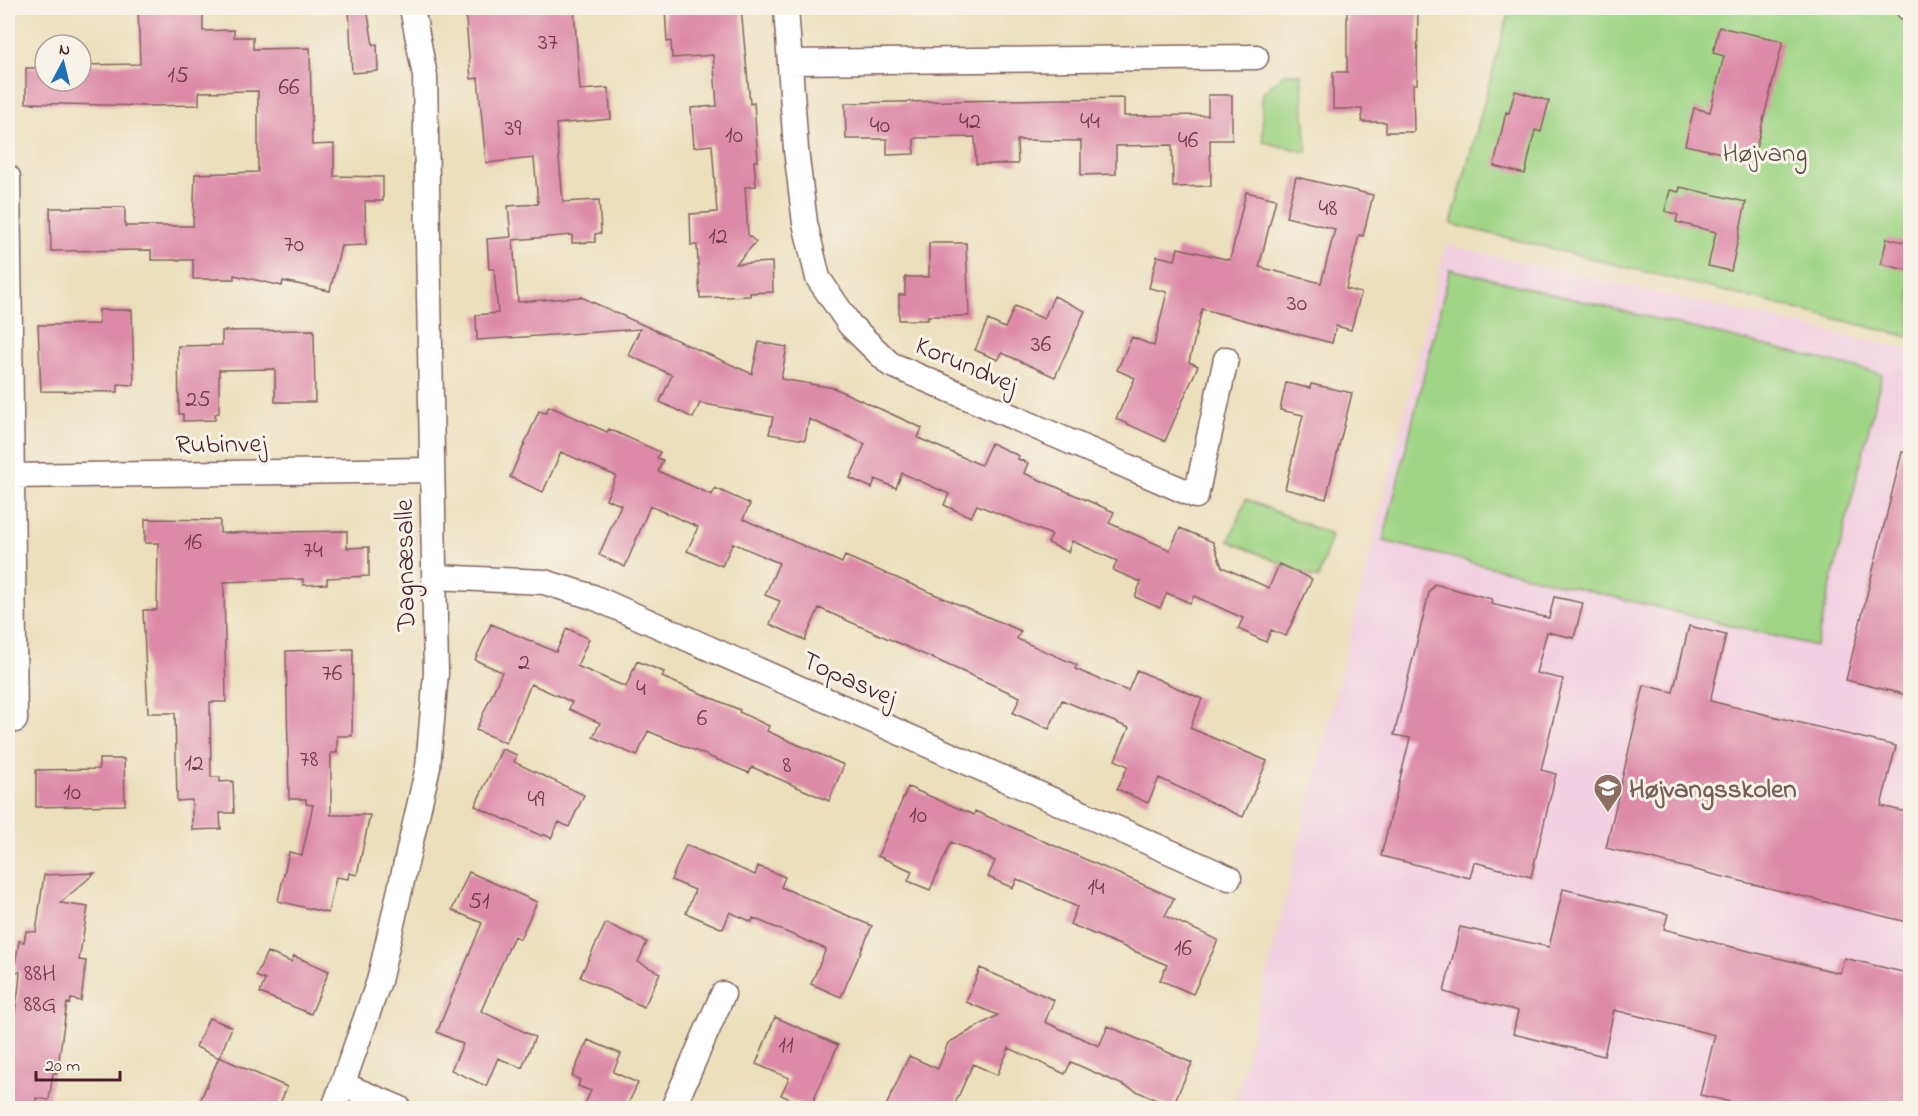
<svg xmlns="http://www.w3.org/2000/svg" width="1918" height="1116" font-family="'Indie Flower',sans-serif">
<rect width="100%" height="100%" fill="#f7f3e8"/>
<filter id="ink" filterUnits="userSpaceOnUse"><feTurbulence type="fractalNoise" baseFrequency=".0167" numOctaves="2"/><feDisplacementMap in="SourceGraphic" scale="12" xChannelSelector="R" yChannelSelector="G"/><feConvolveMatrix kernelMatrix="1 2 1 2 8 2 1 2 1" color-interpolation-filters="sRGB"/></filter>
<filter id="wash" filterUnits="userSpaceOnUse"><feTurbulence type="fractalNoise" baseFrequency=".008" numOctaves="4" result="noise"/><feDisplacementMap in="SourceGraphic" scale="24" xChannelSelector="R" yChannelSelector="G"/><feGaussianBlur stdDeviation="1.35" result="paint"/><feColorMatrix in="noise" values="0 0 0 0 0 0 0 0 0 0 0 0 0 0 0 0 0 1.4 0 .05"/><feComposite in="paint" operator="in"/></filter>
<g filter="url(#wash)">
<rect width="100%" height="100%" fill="#ebdfbc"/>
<!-- built -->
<path fill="#f2cfe1" d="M1446 245 1910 350V1108H1269L1236 1099Z"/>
<!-- green -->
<path fill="#a0d586" stroke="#757a58" stroke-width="1.5" d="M1510 8H1910V337L1451 224Z
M1285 73 1301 74 1307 152 1263 142 1262 94Z
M1450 269 1882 374 1816 646 1383 541Z
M1246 499 1331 535 1318 579 1229 541Z"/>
<g id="blocks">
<!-- building -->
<path fill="#dd8aa8" d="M138 8H203V31L234 30V37H253V49L310 48 312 145 334 144V176L383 177V201H365L366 245 341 246 330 291 283 281 282 286 234 275V279H193V260H151V250L51 251 50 208 125 207V226H193L195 174 258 172V91L199 92V105L142 106 26 103V68H45V81H81V65L140 64Z
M349 8H367L373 45 377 44 378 71 352 73Z
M465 8H574L580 90 608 88 611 119 556 124 563 202 599 200 601 233 595 234V242L572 243V235L513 240 518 302 581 297 752 374 759 342 787 347 781 379 834 388 922 428 918 438 981 465 991 443 1019 456 1018 459 1028 463 1024 473 1114 512 1109 523 1170 550 1180 528 1213 542 1222 567 1269 588 1279 564 1312 579 1286 636 1271 630 1266 642 1238 629 1243 618 1194 596 1190 603 1167 593 1160 608 1135 597 1141 582 1113 570 1117 561 1072 541 1068 552 1048 543 1052 535 977 505 971 517 944 505 949 494 902 473 896 488 875 479 872 488 850 478 865 444 809 419 805 440 769 434 773 417 700 403 693 418 660 402 672 375 628 355 640 329 477 340 476 315 498 313 494 269H489L487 239 511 237 508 206 538 204 534 158 486 163 478 78 471 79Z
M665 8H741L750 104 754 103 758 161H754L756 186 745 187 748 235 756 242 736 264 772 262 773 292 750 293V296L700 298 697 245H691L690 214 717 212 712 145 694 147 691 108 717 106 713 55 672 58 671 41 667 42Z
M1347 8H1418L1417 84H1413L1414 132H1386V122H1362V109H1333V72H1347Z
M1719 27 1783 41 1753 160 1685 145 1694 108 1710 112 1724 56 1713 53Z
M1515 91 1549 101 1541 132 1535 130 1525 174 1494 166 1506 112 1509 113Z
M1208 95H1232V140H1210L1211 186 1173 187 1172 145 1116 146V174L1081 175V141L1017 140 1018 164H976L975 137 917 138 914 139V154L887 155V139H846L845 103 1124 98V116L1208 115Z
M1296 177 1373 195 1363 236 1359 235 1346 289 1361 293 1351 330 1336 326 1332 343 1202 309 1189 362 1198 366 1165 441 1116 419 1135 378 1117 370 1132 337 1154 346 1167 292 1149 288 1157 256 1175 260 1178 248 1230 260 1246 192 1276 199 1259 267 1321 283 1335 229 1286 217Z
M1680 187 1746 202 1731 271 1708 266 1716 232 1676 222 1678 215 1665 211 1670 190 1679 192Z
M1887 238 1911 244V271L1881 264Z
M929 243H966L969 316H928V320H899V295H905V277H929Z
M1054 296 1085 311 1055 377 1002 353 998 360 975 350 988 320 1005 328 1015 306 1044 319Z
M99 310H132L134 385 118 384V392L41 391 38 325 99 324Z
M314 330 315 402H275V369L219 370V413L215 414V420L183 421V414H179L178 346 222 345V331Z
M1286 383 1310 388 1311 384 1352 393 1326 499 1285 489 1303 415 1280 410Z
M549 406 607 432 609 429 660 452 657 458 663 460 658 471 712 495 715 488 750 504 743 519 842 563 845 556 1021 631 1017 639 1077 665 1075 669 1128 691 1137 670 1202 699 1190 728 1267 761 1243 817 1159 778 1148 803 1117 789 1128 766 1115 760 1129 728 1062 700 1049 729 1013 713 1020 697 819 608 805 640 770 624 780 601 765 595 779 563 733 543 722 566 687 551 698 527 650 506 625 567 599 555 621 505 606 499 616 476 561 452 543 492 510 477 539 411 546 413Z
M1902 452 1911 453V696L1846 680Z
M145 519 220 520V533L347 531V548L369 547V576L327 578V584L303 585V579L224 582 226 702H210L211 777H220V782L233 781 234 813H220L221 829 192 830V800L177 801 175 713H148L143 610H157L158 543H145Z
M1434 584 1492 599 1491 604 1549 618 1554 597 1583 603 1574 638 1547 632 1536 673 1563 679 1541 770 1556 774 1531 877 1474 862 1470 878 1381 856 1410 738 1394 735 1430 589H1432Z
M491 624 556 652 567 628 589 639 577 666 626 687 637 661 664 672 662 677 740 710 739 712 769 726 767 731 844 765 829 801 752 767 749 773 648 731 637 756 593 737 600 723 569 709 572 702 531 684 506 743 476 730 502 672 475 660Z
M1689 626 1726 635 1710 701 1896 746 1881 806 1911 813V923L1606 848 1644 685 1673 692Z
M353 649 352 736H337V753H331V815H370L357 875 349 873 348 879 336 877 328 913 278 901 289 852 302 855 313 805 306 804V799H289L286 651Z
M502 749 517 755 514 762 584 795 569 827 559 822 551 838 543 834 542 836 475 806Z
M99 759H124L125 805 36 807V770L99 769Z
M908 787 974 815 975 811 1174 898 1165 916 1218 940 1193 994 1160 980 1167 965 1070 924 1077 907 1017 879 1013 888 988 877 995 861 951 842 930 890 908 881 912 871 878 856Z
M686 845 755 875 758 866 785 877 781 887 872 926 841 997 811 984 826 949 753 918 752 922 730 912 723 929 686 913 695 890 671 880Z
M469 872 537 902 520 939 514 936 481 1011 535 1037 522 1068 498 1058 486 1086 451 1070 463 1044 437 1032 482 923 452 910Z
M95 873 60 903 88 907 79 960 86 961 81 1001 71 999 70 1004 67 1003 57 1073H53L49 1100 36 1098 35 1108H8V1063L19 985 20 972H16L15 965 19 941 24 942 26 931 36 932 44 875Z
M1563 889 1668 914 1664 929 1724 945 1840 973 1844 958 1911 974V1108H1757L1700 1095 1715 1035 1614 1010 1604 1056 1513 1034 1518 1011 1444 992 1460 927 1549 947Z
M606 923 647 942 638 962 660 973 644 1007 580 977Z
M267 952 291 962 294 956 329 971 311 1014 260 993 265 980 256 976Z
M980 968 1054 1000 1045 1022 1099 1046 1108 1026 1192 1063 1172 1107 1071 1062 1065 1074 1009 1048 997 1075 973 1064 953 1108H885L909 1056 938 1069 948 1043 998 1015 966 1002Z
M775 1017 838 1045 810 1108 781 1095 789 1078 756 1064Z
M209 1018 232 1027 219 1058 196 1047Z
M588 1040 621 1054 613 1072 638 1083 626 1108H583L591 1091 578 1086 580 1080 572 1076Z
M219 1057 287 1087 278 1108H197Z"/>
</g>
</g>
<g filter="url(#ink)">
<use href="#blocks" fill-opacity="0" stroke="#82625e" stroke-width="1.5"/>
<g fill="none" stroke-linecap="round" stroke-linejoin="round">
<!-- minor casing -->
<g stroke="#82625e" stroke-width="27">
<path id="minor" d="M786 8 796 150 805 223 818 278 850 325 890 364 1196 496 1226 359
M1908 8H1910
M790 62 1256 57
M8 177 15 720
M8 476 432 470
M435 577 544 582 593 597 1229 878
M344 1085 399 1108
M334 1108 379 981 428 767 436 673 425 76 412 8
M673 1108 723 994"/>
</g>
<!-- minor -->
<use href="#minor" stroke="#fff" stroke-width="24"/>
</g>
</g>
<!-- icons -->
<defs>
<g id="school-pin" transform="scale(1.5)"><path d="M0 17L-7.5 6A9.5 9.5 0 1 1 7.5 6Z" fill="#8d6e63" stroke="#f7f3e8"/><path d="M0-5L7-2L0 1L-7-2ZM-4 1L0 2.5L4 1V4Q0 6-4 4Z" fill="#fff"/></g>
</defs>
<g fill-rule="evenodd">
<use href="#school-pin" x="1608" y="788"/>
</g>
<g text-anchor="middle" stroke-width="6" stroke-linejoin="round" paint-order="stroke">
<!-- number labels -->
<g font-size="24" fill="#6f3a4a">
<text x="548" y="49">37</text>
<text x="178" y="82">15</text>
<text x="289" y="94">66</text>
<text x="970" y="128">42</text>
<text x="1090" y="128">44</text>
<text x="880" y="132">40</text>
<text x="513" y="135">39</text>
<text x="734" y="142">10</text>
<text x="1188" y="147">46</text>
<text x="1328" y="215">48</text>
<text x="718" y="243">12</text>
<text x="294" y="251">70</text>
<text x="1297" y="310">30</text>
<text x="1041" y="351">36</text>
<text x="198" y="406">25</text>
<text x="193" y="549">16</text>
<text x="313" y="557">74</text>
<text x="524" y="669">2</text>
<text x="332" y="680">76</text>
<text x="641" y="695">4</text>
<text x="702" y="725">6</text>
<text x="309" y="766">78</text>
<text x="194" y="770">12</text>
<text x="787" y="772">8</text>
<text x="72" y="799">10</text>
<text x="536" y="806">49</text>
<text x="918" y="822">10</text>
<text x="1096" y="894">14</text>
<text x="479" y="908">51</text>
<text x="1183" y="955">16</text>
<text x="40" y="980">88H</text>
<text x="40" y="1011">88G</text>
<text x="786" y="1052">11</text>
</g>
<!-- park labels -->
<g font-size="27" fill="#604c42" stroke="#f7f3e8">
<text x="1765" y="161">Højvang</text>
</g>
<!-- street labels -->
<g font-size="27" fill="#4a1f2b" stroke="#f7f3e8">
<text transform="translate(967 364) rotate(23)" y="9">Korundvej</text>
<text transform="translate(221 443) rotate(-1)" y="9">Rubinvej</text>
<text transform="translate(404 565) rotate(-91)" y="9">Dagnæsalle</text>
<text transform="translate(850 678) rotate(24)" y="9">Topasvej</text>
</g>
<!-- education labels -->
<g font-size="27" font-weight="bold" fill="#785e54" stroke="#f7f3e8" text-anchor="start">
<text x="1629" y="797">Højvangsskolen</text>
</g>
</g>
<!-- margin -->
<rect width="1918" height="1116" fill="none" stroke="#f7f3e8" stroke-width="30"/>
<!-- north arrow -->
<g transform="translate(63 63) rotate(7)"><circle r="28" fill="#f7f3e8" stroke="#b29e9c" stroke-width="1.5"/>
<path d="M0-4.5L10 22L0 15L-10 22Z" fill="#1f6fb2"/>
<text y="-9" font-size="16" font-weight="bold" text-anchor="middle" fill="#4a1f2b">N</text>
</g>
<!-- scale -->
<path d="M36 1071v9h84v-9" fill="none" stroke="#4a1f2b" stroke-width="3"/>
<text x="45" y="1071" font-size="18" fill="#4a1f2b" stroke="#f7f3e8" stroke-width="4.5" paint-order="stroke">20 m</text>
</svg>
